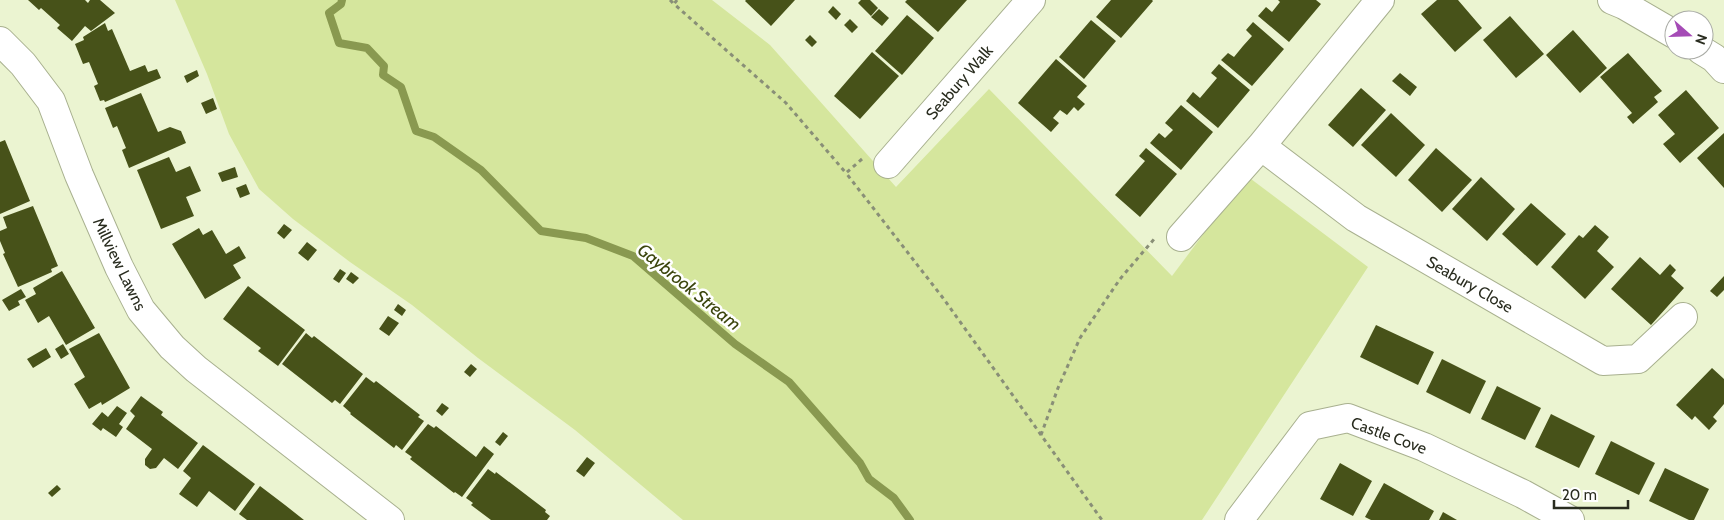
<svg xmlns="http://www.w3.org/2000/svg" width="1724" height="520" font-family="Cabin,sans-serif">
<rect width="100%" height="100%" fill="#ebf4d1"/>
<!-- green -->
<path fill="#d5e69d" d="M175 0H712L770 45 896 187 989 89 1172 276 1247 176 1368 267 1202 520H683L575 430 478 358 412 305 350 262 293 219 259 189 229 134 207 74Z"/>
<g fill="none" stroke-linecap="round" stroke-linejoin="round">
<!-- stream -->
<path stroke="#899950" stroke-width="8" d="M342 0 341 4 329 13 339 43 367 48 384 66 383 75 401 87 416 131 434 137 481 170 541 231 586 238 633 256 735 344 789 382 860 463 869 479 894 498 910 520"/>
</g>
<!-- building -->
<path fill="#475219" d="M28 0H85L88 3 90 0H100L115 13 91 31 85 26 72 41 57 28 60 25 41 8 39 10Z
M746 0H795L771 26 745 1Z
M861 0H870L878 8 871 16 858 3Z
M907 0H967L938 32 905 2Z
M1111 0H1152L1153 1 1121 38 1096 17Z
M1278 0H1316L1321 4 1289 42 1258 16 1266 7 1272 12 1280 2Z
M1437 0H1458L1482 28 1455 52 1421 14Z
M833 6 841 14 836 20 828 12Z
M879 9 889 18 882 26 871 17Z
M907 15 934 38 902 75 875 51Z
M1510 16 1544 54 1516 78 1483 40Z
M850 19 858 27 852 33 844 25Z
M1091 20 1116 41 1084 79 1059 57Z
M1253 22 1284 49 1252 86 1221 60 1228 53 1234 57 1243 46 1252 36 1246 30Z
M105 23 108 31 112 29 130 71 145 65 148 72 157 69 161 78 105 102 104 100 100 101 94 86 98 84 89 62 83 64 75 44 84 40 83 37Z
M1573 30 1607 68 1580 93 1546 55Z
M810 35 817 42 812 47 805 40Z
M872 52 899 76 860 119 834 96Z
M1628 53 1662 91 1654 97 1658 102 1633 124 1627 117 1632 113 1600 77Z
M1056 59 1087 86 1077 97 1085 104 1078 111 1074 107 1067 115 1060 110 1053 118 1059 123 1051 132 1018 103Z
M1219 64 1250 90 1218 128 1186 101 1193 92 1200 98 1217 78 1211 73Z
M197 70 199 76 187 83 184 76Z
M1400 73 1417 87 1410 96 1392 81Z
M1361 88 1386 110 1353 147 1328 125Z
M1686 90 1719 128 1680 163 1663 144 1675 134 1658 115Z
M141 93 158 132 170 127 181 131 186 143 129 168 122 150 126 148 117 126 113 128 105 108Z
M213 98 217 109 206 114 201 103Z
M1181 105 1213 132 1181 170 1150 143 1159 133 1165 138 1173 130 1165 123Z
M1391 113 1425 145 1396 177 1361 145Z
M1724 133V188L1697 158Z
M5 140 30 201 0 214V142Z
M1146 148 1177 174 1140 217 1115 195 1145 161 1139 156Z
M1436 148 1472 180 1442 212 1408 180Z
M169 157 176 172 190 166 201 191 186 197 194 216 161 229 137 170Z
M235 167 238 177 222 182 218 173Z
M1481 177 1515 209 1487 241 1452 209Z
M246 184 250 194 240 198 236 188Z
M1531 203 1566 234 1537 266 1502 234Z
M33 206 58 266 51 269 52 272 18 287 3 254 5 253 0 241V231L7 228 3 217Z
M284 224 292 230 284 239 277 233Z
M1595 225 1609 237 1597 251 1614 267 1585 299 1551 267 1579 235 1583 238Z
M199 228 203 235 212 230 226 254 239 246 246 258 233 265 241 278 205 299 172 244Z
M307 242 317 250 308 261 298 253Z
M1640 257 1660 275 1670 264 1676 270 1671 276 1684 288 1651 325 1611 289Z
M340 269 346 273 339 283 333 279Z
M62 271 95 328 66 345 49 316 38 323 25 300 36 294 33 288Z
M351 272 359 278 353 284 346 279Z
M1724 276V290L1717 297 1710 291Z
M248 286 305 330 278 366 258 351 261 348 223 319Z
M21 289 26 297 18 301 20 305 9 311 2 300Z
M398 304 406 310 402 316 394 310Z
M388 316 399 323 389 336 379 329Z
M1376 325 1434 352 1418 385 1360 357Z
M99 333 130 388 102 405 101 402 89 409 74 384 85 377 69 349Z
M306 333 312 338 314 336 363 374 340 404 335 400 332 403 282 364Z
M63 344 69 354 61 359 55 349Z
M46 348 51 357 33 368 27 359Z
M1442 359 1486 381 1470 414 1426 392Z
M471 364 477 369 470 377 464 372Z
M1712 368 1724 379V404L1713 417 1717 421 1709 430 1695 416 1692 420 1676 405Z
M366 377 374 383 376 381 420 415 418 417 424 421 402 450 396 445 394 448 350 414 351 413 343 406Z
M1497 386 1541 408 1525 440 1481 419Z
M141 396 163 412 161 415 198 443 178 469 164 458 156 468 150 469 145 465V459L152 449 126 429 135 416 130 411Z
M442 403 449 408 442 416 436 411Z
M117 406 127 413 119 424 123 427 116 437 103 428 101 431 92 424 102 412 108 417Z
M1551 414 1595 436 1579 468 1535 447Z
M428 424 434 428 436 426 476 457 484 446 494 454 462 497 455 492 454 493 410 459 412 457 405 452Z
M503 432 508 436 500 446 495 442Z
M1611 441 1655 463 1639 495 1595 474Z
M203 445 255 484 235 511 209 491 197 507 179 494 191 478 183 471Z
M587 457 595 463 584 477 576 471Z
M1340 463 1372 481 1353 516 1320 499Z
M1665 468 1709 489 1694 520H1689L1649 501Z
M488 469 495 474 496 472 546 510 545 512 550 516 547 520H491L471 505 473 503 466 498Z
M1384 483 1434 511 1429 520H1371L1365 517Z
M57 485 61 489 52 497 48 493Z
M260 486 285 505 304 520H247L239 514Z
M1443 512 1457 520H1439Z"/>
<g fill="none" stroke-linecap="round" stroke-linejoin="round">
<!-- minor casing -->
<g stroke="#a8b08f" stroke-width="30">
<path id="minor" d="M1612 0 1624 5 1674 34
M0 41 23 64 51 101 79 175 119 267 141 310 172 347 196 369 390 520
M1701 50 1714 58 1724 69
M1261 146 1356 218 1603 361 1638 359 1683 317
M888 164 1031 0
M1181 237 1261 146 1380 0
M1239 520 1310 426 1348 418 1424 447 1523 494 1570 520"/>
</g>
<!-- path -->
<path stroke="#898f77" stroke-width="3" stroke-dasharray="4 4" stroke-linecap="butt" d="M670 0 674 4
M677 0 674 4 786 103 846 173
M862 159 846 173 943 298 1102 520
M1041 435 1058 388 1080 338 1120 279 1155 238"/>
<!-- minor -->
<use href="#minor" stroke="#fff" stroke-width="28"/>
</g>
<g text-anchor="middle" stroke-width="5" stroke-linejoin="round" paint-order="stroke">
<!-- street labels -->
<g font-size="16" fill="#292c1f" stroke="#fff">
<text transform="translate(959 82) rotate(-49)" y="6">Seabury Walk</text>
<text transform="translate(120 264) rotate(64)" y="6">Millview Lawns</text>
<text transform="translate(1470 284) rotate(30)" y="6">Seabury Close</text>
<text transform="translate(1389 435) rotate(20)" y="6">Castle Cove</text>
</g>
<!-- water labels -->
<g font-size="18" font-style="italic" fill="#3c460e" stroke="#fff">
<text transform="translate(689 287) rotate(39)" y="6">Gaybrook Stream</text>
</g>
</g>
<!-- north arrow -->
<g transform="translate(1689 35) rotate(110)"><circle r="24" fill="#ffffff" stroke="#a9aba5"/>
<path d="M0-4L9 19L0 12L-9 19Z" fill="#a54bb6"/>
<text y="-8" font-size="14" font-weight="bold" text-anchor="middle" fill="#292c1f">N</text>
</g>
<!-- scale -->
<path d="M1554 500v8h74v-8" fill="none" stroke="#292c1f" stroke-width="2.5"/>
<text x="1562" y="500" font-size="15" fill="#292c1f" stroke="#ffffff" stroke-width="4" paint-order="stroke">20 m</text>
</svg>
